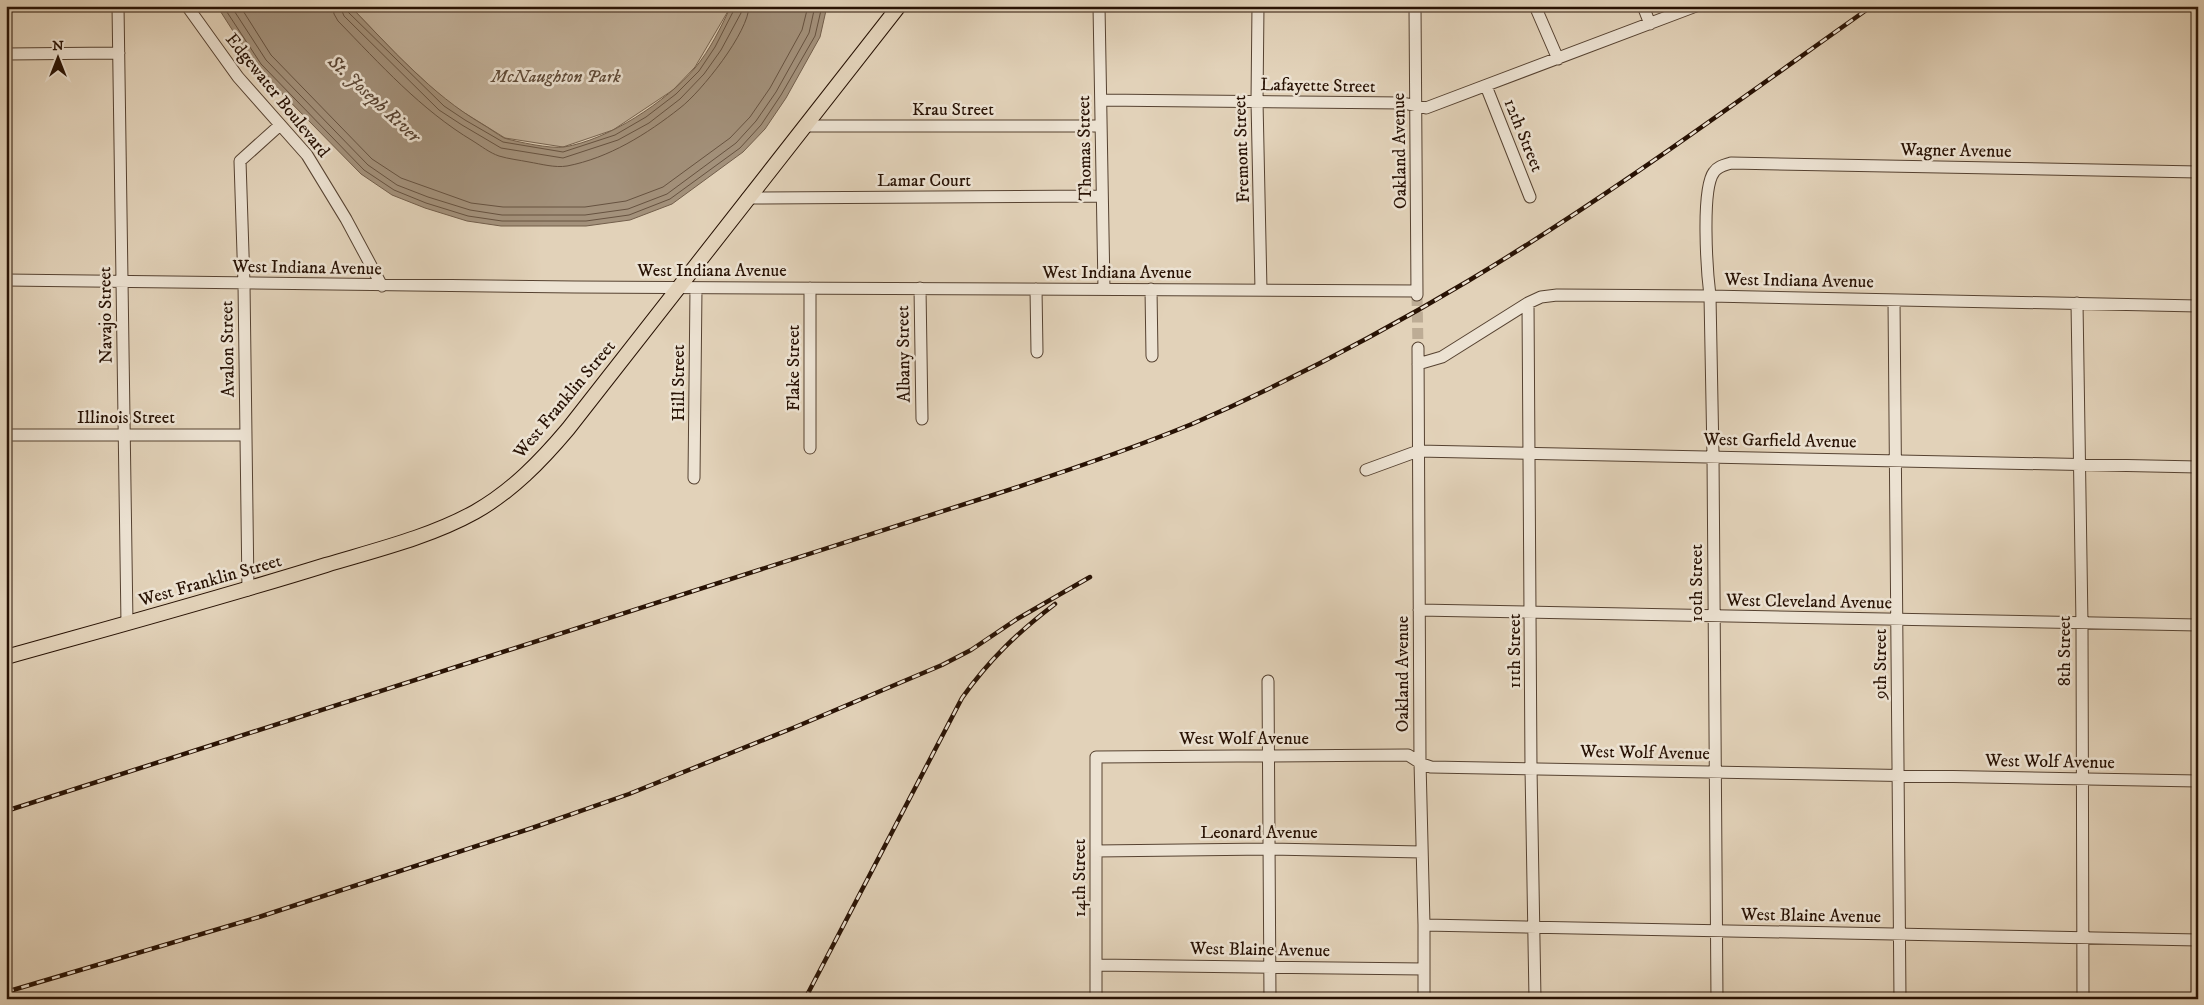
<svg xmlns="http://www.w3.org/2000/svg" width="2204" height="1005" font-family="'IM FELL DW Pica',serif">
<rect width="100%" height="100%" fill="#e2d2b9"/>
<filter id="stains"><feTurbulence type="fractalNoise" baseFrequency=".004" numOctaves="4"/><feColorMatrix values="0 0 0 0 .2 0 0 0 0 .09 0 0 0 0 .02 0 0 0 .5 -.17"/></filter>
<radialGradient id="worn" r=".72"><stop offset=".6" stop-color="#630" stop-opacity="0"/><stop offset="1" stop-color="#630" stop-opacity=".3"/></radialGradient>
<!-- green -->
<path fill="#c2b19a" stroke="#75624f" d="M350 6H731L695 67 673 90 613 130 563 147 505 138 447 102 398 56Z"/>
<!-- water -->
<path fill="#a3917b" stroke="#725e4b" d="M217 6H350C391 48 431 94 482 124 489 128 497 134 504 138 517 142 551 149 564 147 608 140 666 102 695 68 710 50 721 27 731 6H827L820 37 786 98 765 129 743 152 672 204 630 220 586 226H501L467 221 425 208 392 195 361 174 256 67Z"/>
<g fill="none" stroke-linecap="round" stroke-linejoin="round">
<!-- shore -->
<path stroke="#665240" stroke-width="1" d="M223 6 261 64 364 170 394 190 426 203 468 216 502 221H586L629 215 670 199 740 148 761 125 781 95 815 36 822 6
M231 6 266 60 368 165 397 185 428 197 470 210 502 215H585L628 209 667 194 736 143 756 121 776 92 809 33 815 6
M240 6 271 55 372 159 401 178 471 203 503 207H585L626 201 663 187 730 138 750 117 770 88 802 30 808 6
M333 6 334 14 338 21C380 64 421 110 473 141 481 146 490 153 499 156 509 159 519 160 529 162 541 164 555 168 567 166 609 158 647 134 680 108 701 92 749 32 749 6
M340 6 344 16 439 110 462 125 501 148 563 158 618 140 649 123 680 99 704 74 721 50 741 13 742 6
M346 6 348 12 444 106 465 120 503 142 563 152 615 135 646 117 676 94 699 71 715 47 736 6"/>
<!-- minor-tunnel -->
<path stroke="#bdac95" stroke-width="11" stroke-dasharray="11 5.5" stroke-linecap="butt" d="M1417 295 1418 348"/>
<!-- minor casing -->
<g stroke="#564231" stroke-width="13">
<path id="minor" d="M118 6 127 624
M187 6 238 77 307 155 346 219 382 286
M1099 6 1104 289
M1258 6 1257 101 1261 290
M1415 6 1417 295
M1535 6 1558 59
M1643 6 1650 24
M6 54 119 53
M1486 86 1530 197
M1101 100 1403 103 1426 108 1696 6
M805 126H1101
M747 198 1102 196
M6 280 575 287 1417 291
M920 288 922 419
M1036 289 1037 352
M1151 289 1152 356
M1894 300 1900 999
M1528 303 1531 768 1535 999
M2077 303 2082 624 2083 999
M1418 348 1420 762 1424 925V999
M1418 364 1442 357 1528 303 1541 297 1557 295 1710 296 2198 306
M6 435H245
M810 448V288
M1366 470 1418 451 2198 467
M694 478 696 288
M248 590 244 284 240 161 280 125
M1419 610 2198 625
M1268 681 1270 999
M1096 851 1268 849 1422 852
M1424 925 2198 940
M1096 965 1423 969
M1096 999V757L1408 755 1422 764 1431 767 2198 781
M1717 999 1713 456 1710 296C1707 272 1701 189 1714 172 1718 166 1725 165 1731 163L2198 172"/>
</g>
<!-- major casing -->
<g stroke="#281204" stroke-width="16">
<path id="major" d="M6 657C113 627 220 598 326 565 376 550 430 537 475 512 512 491 541 461 568 429L899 6"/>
</g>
<!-- minor -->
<use href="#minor" stroke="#ece2d2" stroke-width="11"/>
<!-- major -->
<use href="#major" stroke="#e2d2b9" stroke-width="14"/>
<!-- rail casing -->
<g stroke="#281204" stroke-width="4.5">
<path id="rail" d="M6 811 990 496C1058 474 1126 451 1192 424 1286 383 1379 334 1468 281 1607 198 1739 100 1872 6
M6 992 259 917 532 828 629 794 793 728 942 665 971 650 1017 619 1090 577
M805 999 962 698C989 660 1017 633 1055 604"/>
</g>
<!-- rail -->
<use href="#rail" stroke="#ece2d2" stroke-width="2.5" stroke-dasharray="8" stroke-linecap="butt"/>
</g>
<g text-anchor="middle" stroke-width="5" stroke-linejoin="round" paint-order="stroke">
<!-- park labels -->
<g font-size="18" font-style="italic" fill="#5e4a38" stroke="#ece2d2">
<text x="556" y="82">McNaughton Park</text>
</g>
<!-- street labels -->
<g font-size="18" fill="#281204" stroke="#ece2d2">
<text transform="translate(1318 85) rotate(1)" y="6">Lafayette Street</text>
<text transform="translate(278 95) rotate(51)" y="6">Edgewater Boulevard</text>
<text x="953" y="115">Krau Street</text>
<text transform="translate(1524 135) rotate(68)" y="6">12th Street</text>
<text transform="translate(1084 148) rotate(-91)" y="6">Thomas Street</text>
<text transform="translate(1241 149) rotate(-92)" y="6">Fremont Street</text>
<text transform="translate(1956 150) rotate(1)" y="6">Wagner Avenue</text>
<text transform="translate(1399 151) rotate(-91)" y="6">Oakland Avenue</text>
<text x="924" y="186">Lamar Court</text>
<text transform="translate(307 267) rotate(1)" y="6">West Indiana Avenue</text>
<text x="712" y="276">West Indiana Avenue</text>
<text x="1117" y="278">West Indiana Avenue</text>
<text transform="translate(1799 280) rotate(1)" y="6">West Indiana Avenue</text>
<text transform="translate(105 315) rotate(-91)" y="6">Navajo Street</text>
<text transform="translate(227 349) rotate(-91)" y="6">Avalon Street</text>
<text transform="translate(903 354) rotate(-91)" y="6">Albany Street</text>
<text transform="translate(793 368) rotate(-90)" y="6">Flake Street</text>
<text transform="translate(678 383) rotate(-90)" y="6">Hill Street</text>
<text transform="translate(564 399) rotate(-50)" y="6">West Franklin Street</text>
<text x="126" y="423">Illinois Street</text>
<text transform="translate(1780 440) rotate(1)" y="6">West Garfield Avenue</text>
<text transform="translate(210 580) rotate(-16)" y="6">West Franklin Street</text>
<text transform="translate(1696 583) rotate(-90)" y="6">10th Street</text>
<text transform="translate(1809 601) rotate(1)" y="6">West Cleveland Avenue</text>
<text transform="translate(1514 651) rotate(-90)" y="6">11th Street</text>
<text transform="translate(2064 651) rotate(-90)" y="6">8th Street</text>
<text transform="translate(1880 664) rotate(-90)" y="6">9th Street</text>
<text transform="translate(1402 674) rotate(-90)" y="6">Oakland Avenue</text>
<text x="1244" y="744">West Wolf Avenue</text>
<text transform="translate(1645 752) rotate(1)" y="6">West Wolf Avenue</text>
<text transform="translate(2050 761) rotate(1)" y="6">West Wolf Avenue</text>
<text x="1259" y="838">Leonard Avenue</text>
<text transform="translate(1079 878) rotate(-90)" y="6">14th Street</text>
<text transform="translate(1811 915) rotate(1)" y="6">West Blaine Avenue</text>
<text transform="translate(1260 949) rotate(1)" y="6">West Blaine Avenue</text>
</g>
<!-- water labels -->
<g font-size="19" font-style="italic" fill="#594534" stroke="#ece2d2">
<text transform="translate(375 98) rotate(43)" y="7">St. Joseph River</text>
</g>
</g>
<!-- margin -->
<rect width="2204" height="1005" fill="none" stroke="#e2d2b9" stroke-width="25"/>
<rect x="8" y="8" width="2189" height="990" fill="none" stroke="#281204" stroke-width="2.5"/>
<rect x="12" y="12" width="2179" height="980" fill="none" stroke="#281204"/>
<!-- north arrow -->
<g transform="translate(58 58)" stroke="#ece2d2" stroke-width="4" paint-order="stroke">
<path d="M0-4L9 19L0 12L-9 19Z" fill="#281204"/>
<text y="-8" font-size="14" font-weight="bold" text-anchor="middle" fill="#281204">N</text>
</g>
<rect width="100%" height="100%" filter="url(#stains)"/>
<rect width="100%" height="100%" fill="url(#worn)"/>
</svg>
